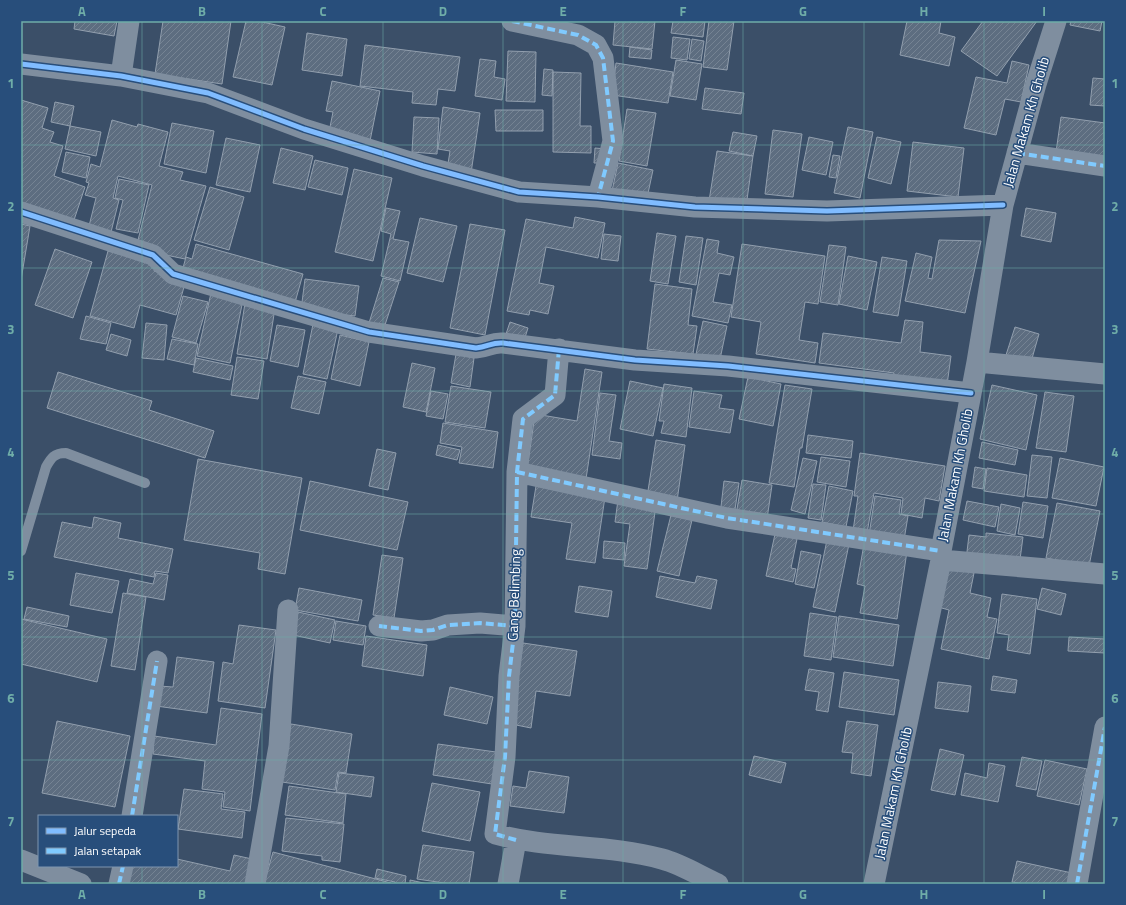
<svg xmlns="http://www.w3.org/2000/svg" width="1126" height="905" font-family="'Titillium Web',sans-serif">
<defs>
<pattern id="building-hatch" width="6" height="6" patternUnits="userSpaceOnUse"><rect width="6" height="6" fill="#5d6d80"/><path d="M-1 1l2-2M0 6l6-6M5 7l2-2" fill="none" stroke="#758393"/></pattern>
</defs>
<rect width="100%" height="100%" fill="#3b4f68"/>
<!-- building -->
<path fill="url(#building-hatch)" stroke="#929fae" d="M75 21H117L114 36 74 29Z
M163 21H231L222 84 155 74Z
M246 21H258L285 27 272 85 233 77Z
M615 21H655L652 49 613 45Z
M673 21H705L703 37 671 33Z
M709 21H734L727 70 703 67Z
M907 21H941L939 33 955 37 949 66 900 55Z
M983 21H1037L997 76 961 51Z
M1071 21H1102L1100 31 1070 25Z
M307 33 347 39 342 76 302 70Z
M673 37 690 39 687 60 671 58Z
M692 39 704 41 701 61 689 59Z
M365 45 460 57 455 91 438 89 436 105 412 103 413 92 360 86Z
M630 47 652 50 651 59 629 57Z
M508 51 536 52 535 102 506 101Z
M480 59 496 61 494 77 505 79 502 100 475 96Z
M676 60 702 64 696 100 670 96Z
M1012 61 1029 65 1021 102 1005 99 996 135 964 128 976 77 1007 83Z
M616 63 673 72 668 103 612 95Z
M544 69 553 70 552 96 542 95Z
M553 72 581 73 580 126H591V153L553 152Z
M1093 78 1105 79V106L1090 105Z
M332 81 380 91 370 141 329 132 333 112 326 111Z
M705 88 744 93 741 114 702 109Z
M21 100 48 108 42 128 54 132 50 142 63 146 54 176 85 187 73 223 21 206Z
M55 102 74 106 70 126 51 122Z
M443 107 480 113 471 173 447 170 450 151 438 149Z
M627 109 656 113 647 166 619 161Z
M495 110H543V131H496Z
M414 117 439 118 437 154 412 152Z
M1061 117 1105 123V159L1056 152Z
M112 120 137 127 138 124 168 132 159 166 183 172 180 180 206 186 185 259 161 254 137 244 152 185 118 176 113 198 119 200 110 236 88 230 96 198 85 195 89 183 86 182 91 164 100 167Z
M172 123 214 131 206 173 164 164Z
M70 126 101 132 96 156 65 149Z
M848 127 873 132 860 198 834 193Z
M773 130 802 134 793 197 765 194Z
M733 132 757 136 753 156 729 151Z
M809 137 833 142 826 175 802 170Z
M877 137 901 142 891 184 868 178Z
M226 138 260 145 250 192 216 185Z
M913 142 964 148 958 197 907 191Z
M281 148 313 156 305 190 273 183Z
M595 148 606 149 605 163H594Z
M717 151 753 156 746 207 709 201Z
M66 152 90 157 86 178 62 172Z
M833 155 840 156 836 178 829 177Z
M315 160 348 168 342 195 308 187Z
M618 163 653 170 647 198 612 191Z
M354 169 392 178 373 261 335 252Z
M119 179 149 185 138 233 116 229 123 200 115 198Z
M210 187 244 197 229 250 194 240Z
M386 208 400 211 393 239 409 242 400 281 381 276 391 234 381 231Z
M1026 208 1056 213 1051 242 1021 236Z
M575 217 605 223 598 258 546 247 539 283 554 286 548 314 530 310 529 315 507 311 526 219 573 228Z
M420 218 457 226 443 282 407 273Z
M21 224 30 226 21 280Z
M470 224 505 230 485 335 450 328Z
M657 233 676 236 668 284 650 281Z
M604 234 621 236 618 261 601 259Z
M686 236 703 238 696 285 679 282Z
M707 239 719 241 717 253 734 257 730 275 719 273 713 302 732 305 728 323 692 316Z
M939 240 981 241 965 313 905 301 916 253 932 257 928 278 932 279Z
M196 244 303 274 294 306 181 275 186 257 192 259Z
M742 244 825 256 818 304 805 302 799 340 818 343 815 363 756 354 761 322 731 317Z
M829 245 846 247 838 305 820 302Z
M55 249 92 262 73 318 35 305Z
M108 251 156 264 154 271 186 280 176 315 140 305 134 328 90 316Z
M848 256 877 262 867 310 839 304Z
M882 257 907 261 898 316 873 312Z
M383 278 399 282 384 328 369 323Z
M305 279 359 286 355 316 301 310Z
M655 284 692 289 688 325 697 326 693 354 647 349Z
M211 293 243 300 230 363 197 356Z
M183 296 208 302 196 343 172 337Z
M245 303 275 308 267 359 237 354Z
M86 316 111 323 106 344 80 339Z
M905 320 923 322 920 352 951 356 947 385 893 378 894 373 819 363 823 333 901 343Z
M703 321 727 326 719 364 695 359Z
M510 322 528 328 523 344 505 337Z
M146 323 167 325 164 360 142 358Z
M313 324 338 329 327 379 303 374Z
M277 325 305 330 298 367 270 361Z
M1015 327 1039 334 1031 362 1006 355Z
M111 334 131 340 127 356 106 350Z
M340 335 369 342 360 386 331 379Z
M172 339 198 344 194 365 167 359Z
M456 354 474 358 470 387 451 383Z
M237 357 264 361 258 399 231 395Z
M196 358 233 366 230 380 193 372Z
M412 363 435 368 426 412 403 407Z
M585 369 602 372 586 479 527 470 535 414 577 421Z
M58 372 152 401 149 410 214 431 205 458 47 408Z
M298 376 326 382 319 414 291 408Z
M748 377 781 384 773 426 739 419Z
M630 381 663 388 653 436 620 429Z
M664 384 692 388 686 437 661 433 664 421H659Z
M785 385 812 389 802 448H800L794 487 769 483Z
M992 385 1037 395 1026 450 980 439Z
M451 386 491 392 485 428 445 422Z
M431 391 448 394 443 419 426 416Z
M694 391 722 395 719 408 734 410 730 433 689 427Z
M1045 392 1074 396 1066 452 1036 448Z
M600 393 616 395 609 441 622 443 620 459 592 455Z
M443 423 498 432 493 468 459 463 462 447 440 443Z
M808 435 853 441 851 458 806 453Z
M656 440 685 445 677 501 647 497Z
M982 442 1018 450 1015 465 979 458Z
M438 445 460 450 457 460 436 455Z
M377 449 396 453 388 490 369 486Z
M860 453 945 466 939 501 925 498 922 518 901 514 903 498 874 493 867 533 853 531 858 496H854Z
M1032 455 1052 457 1047 498 1027 496Z
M821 457 850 461 846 487 817 482Z
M803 458 817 461 805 514 791 510Z
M1060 458 1104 467 1096 506 1052 498Z
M198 459 302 478 285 574 258 569 260 553 184 540Z
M975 467 986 469 983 489 972 487Z
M987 468 1027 475 1024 497 984 491Z
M742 480 772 485 767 519 736 515Z
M310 481 408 502 397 550 300 530Z
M724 481 739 483 734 516 720 515Z
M813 484 826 485 821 520 808 518Z
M536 486 605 497 595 563 566 559 572 523 531 517Z
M829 486 853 491 846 527 822 522Z
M875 496 901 500 899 514 908 516 904 540 869 535Z
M618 500 656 505 647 569 624 566 630 524 615 522Z
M967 501 999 507 995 527 963 520Z
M1023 502 1048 506 1043 538 1018 534Z
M1057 503 1100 511 1089 566 1046 558Z
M1001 504 1020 508 1015 535 997 531Z
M671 515 692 520 679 576 657 571Z
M94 517 121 523 118 538 173 549 168 573 155 571 154 577 54 557 62 522 92 528Z
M986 533 1023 537 1019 567 966 560 969 535 986 537Z
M775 534 797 539 791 568 796 569 793 582 766 576Z
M827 540 849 544 835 612 813 607Z
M604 541 625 543 624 560 603 558Z
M864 544 907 551 897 619 860 613 865 586 857 584Z
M801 551 821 555 814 588 795 584Z
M382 555 403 558 394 618 373 615Z
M946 567 974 573 970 593 991 598 987 617 997 619 989 659 941 649 949 610 938 607Z
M76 573 119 581 112 613 70 605Z
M156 573 168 575 164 600 127 593 130 579 153 584Z
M660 576 695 583 697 576 717 580 711 609 656 597Z
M579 586 612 591 608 617 575 612Z
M299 588 362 600 358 621 295 610Z
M1042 588 1066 594 1061 615 1037 609Z
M123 593 146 597 135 670 111 666Z
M1002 594 1037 599 1030 654 1007 650 1009 635 997 633Z
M27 607 69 616 67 627 24 619Z
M298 612 335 620 330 643 293 635Z
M810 613 837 617 831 660 804 656Z
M839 616 899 625 893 666 833 657Z
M21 619 107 639 97 682 21 664Z
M336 621 366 626 363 645 333 640Z
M239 625 276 630 265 708 218 701 223 662 233 664Z
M366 636 427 645 423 676 362 666Z
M1069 637 1105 639V653L1068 651Z
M523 643 577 651 570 696 536 691 531 728 511 724Z
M177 657 214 662 207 713 156 706 159 686 173 687Z
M809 669 834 673 828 712 816 710 819 692 805 690Z
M844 672 899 680 894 715 839 707Z
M993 676 1017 680 1015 693 991 690Z
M938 682 971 686 968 712 935 708Z
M450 687 493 697 487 724 444 715Z
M221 708 262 714 250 811 223 807 225 792 202 789 205 761 153 754 154 736 216 745Z
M57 721 130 736 115 807 42 793Z
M847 721 878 725 871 776 851 773 853 753 842 752Z
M291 724 352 734 346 773 338 772 335 790 282 782Z
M438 744 496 752 492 784 433 775Z
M940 749 964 755 955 795 931 790Z
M754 756 786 763 781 783 749 775Z
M1022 757 1042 761 1036 790 1016 786Z
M1045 760 1087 769 1079 805 1037 796Z
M989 763 1005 766 998 802 961 795 965 773 987 778Z
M529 771 569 777 564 813 510 806 513 786 526 788Z
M339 773 374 777 371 797 336 792Z
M432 783 480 792 470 841 422 831Z
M289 786 346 794 343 823 285 815Z
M184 789 223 794 221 809 245 812 242 838 178 829Z
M286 818 344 824 340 862 322 860V856L282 851Z
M423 845 474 852 469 884H451L417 879Z
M273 852 391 883V884H264Z
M234 855 252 859 246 884H128L132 866H177V859L230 871Z
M1017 861 1072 873 1070 884H1024L1012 882Z
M377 869 406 876 405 884H395V882L375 878Z
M410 880 428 884H410Z"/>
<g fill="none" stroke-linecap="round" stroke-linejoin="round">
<!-- lane -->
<path stroke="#7f8e9f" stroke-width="10" d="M21 551 46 467C51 458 54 453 66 453L145 483"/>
<!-- street -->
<path stroke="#7f8e9f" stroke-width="21" d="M512 21 578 35 596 45 603 58 613 141 598 197
M21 64 121 76 208 93 304 129 423 166 519 192 598 197 695 207 827 211 1003 205
M121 76 129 21
M1017 153 1105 166
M21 212 153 255 173 274 369 332 476 348C488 347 492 342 503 343L635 360 728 366 971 393
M559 349 555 395 523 419 517 472 515 626 509 676 505 757 495 834C549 849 607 844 662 859 681 864 700 876 718 884
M977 362 1105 374
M517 472 727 518 941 551
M941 560 1105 574
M379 626 421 631 433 630 448 625 480 623 515 626
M132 816 157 661
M21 860 81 884
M119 884 123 866
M255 884 279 746 288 610
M508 884 516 840
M874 884 941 560V551L977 362 1003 205 1036 84 1056 21
M1077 884 1105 727"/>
<!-- quiet -->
<path stroke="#80caff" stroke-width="4" stroke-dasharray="8 4" stroke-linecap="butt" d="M512 21 578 35 596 45 603 58 613 141 598 197
M1017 153 1105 166
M517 472 727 518 941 551
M379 626 421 631 433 630 448 625 480 623 515 626
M132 816 157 661
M516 840 495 834 505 757 509 676 515 626 517 472 523 419 555 395 559 349
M119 884 123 866
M1077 884 1105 727"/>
<!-- cycleway casing -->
<g stroke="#284e7b" stroke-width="8">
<path id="cycleway" d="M21 64 121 76 208 93 304 129 423 166 519 192 598 197 695 207 827 211 1003 205
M21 212 153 255 173 274 369 332 476 348C488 347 492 342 503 343L635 360 728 366 971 393"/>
</g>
<!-- cycleway -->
<use href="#cycleway" stroke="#80bcff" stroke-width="5"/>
</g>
<!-- grid -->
<path fill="none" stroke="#6fada8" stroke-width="1" stroke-opacity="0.55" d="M142 21V816M262 21V884M383 21V884M503 21V884M623 21V884M743 21V884M864 21V884M984 21V884M21 145H1105M21 268H1105M21 391H1105M21 514H1105M21 637H1105M21 760H1105M142 866V884"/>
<g text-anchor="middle" stroke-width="3" stroke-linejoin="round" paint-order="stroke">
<!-- street labels -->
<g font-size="14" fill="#fff" stroke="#284e7b">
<text transform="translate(1026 122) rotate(-74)" y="5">Jalan Makam Kh Gholib</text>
<text transform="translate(955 475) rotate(-79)" y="5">Jalan Makam Kh Gholib</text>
<text transform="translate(514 595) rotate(-88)" y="5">Gang Belimbing</text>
<text transform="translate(893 793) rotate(-78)" y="5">Jalan Makam Kh Gholib</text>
</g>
</g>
<!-- border -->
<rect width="1126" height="905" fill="none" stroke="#284e7b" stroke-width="44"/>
<!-- legend -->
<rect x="38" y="815" width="140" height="52" fill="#284e7b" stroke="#7e95b0"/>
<rect x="46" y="828" width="20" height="6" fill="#80bcff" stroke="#7e95b0"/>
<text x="74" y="835" font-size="12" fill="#ffffff">Jalur sepeda</text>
<rect x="46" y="848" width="20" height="6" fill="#80caff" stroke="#7e95b0"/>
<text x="74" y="855" font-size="12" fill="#ffffff">Jalan setapak</text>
<rect x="22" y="22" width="1082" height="861" fill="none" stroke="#6fada8" stroke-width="1.5"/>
<g font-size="13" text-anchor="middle" font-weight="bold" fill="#6fada8">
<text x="82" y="16">A</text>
<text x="202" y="16">B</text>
<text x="323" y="16">C</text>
<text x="443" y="16">D</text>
<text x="563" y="16">E</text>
<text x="683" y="16">F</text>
<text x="803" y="16">G</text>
<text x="924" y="16">H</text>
<text x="1044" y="16">I</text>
<text x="11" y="88">1</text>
<text x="1115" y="88">1</text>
<text x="11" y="211">2</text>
<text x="1115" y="211">2</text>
<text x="11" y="334">3</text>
<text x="1115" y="334">3</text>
<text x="11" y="457">4</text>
<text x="1115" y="457">4</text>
<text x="11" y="580">5</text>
<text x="1115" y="580">5</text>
<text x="11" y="703">6</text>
<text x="1115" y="703">6</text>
<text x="11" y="826">7</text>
<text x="1115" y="826">7</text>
<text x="82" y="899">A</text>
<text x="202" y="899">B</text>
<text x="323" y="899">C</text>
<text x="443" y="899">D</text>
<text x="563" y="899">E</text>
<text x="683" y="899">F</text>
<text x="803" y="899">G</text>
<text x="924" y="899">H</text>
<text x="1044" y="899">I</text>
</g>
</svg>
